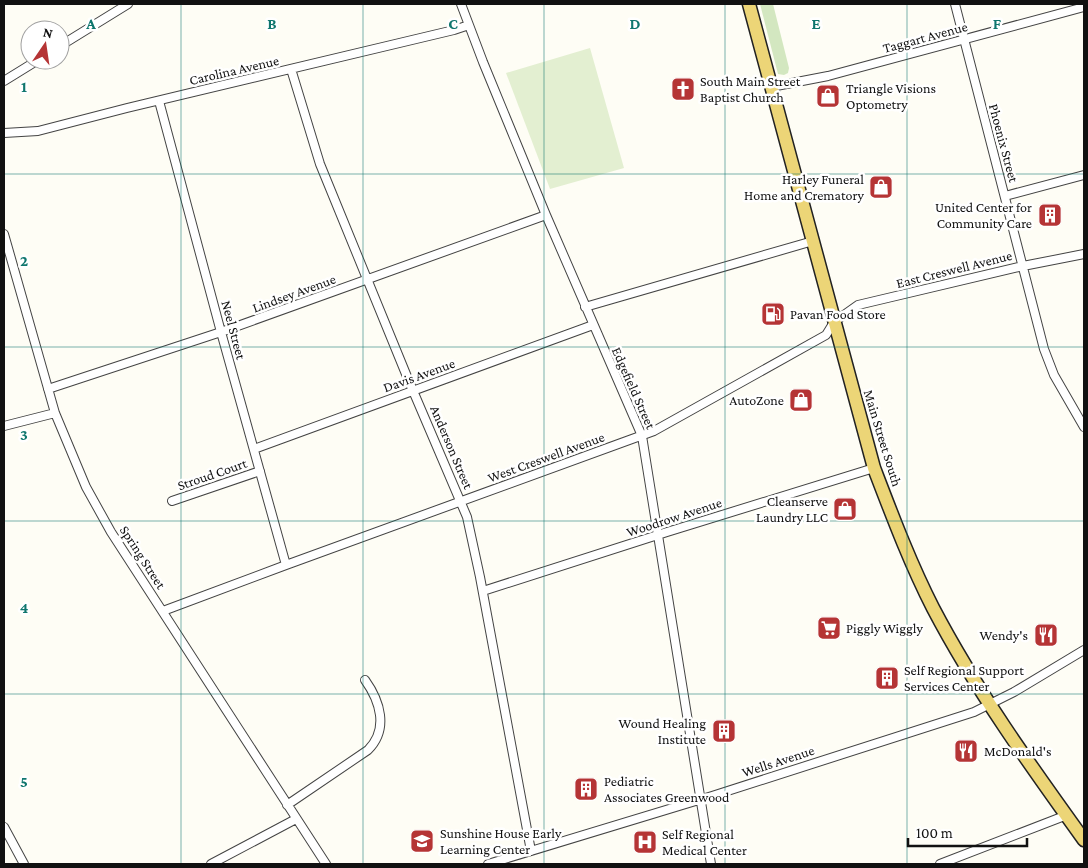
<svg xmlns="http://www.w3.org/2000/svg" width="1088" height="868" font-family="'Crimson Pro',serif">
<rect width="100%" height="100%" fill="#fefdf5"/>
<!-- grass -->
<path fill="#d3e7c0" d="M760 4H773L789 68 788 73 784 75 778 74Z"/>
<!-- pitch -->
<path fill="#e3efd1" d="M590 48 624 168 550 189 506 73Z"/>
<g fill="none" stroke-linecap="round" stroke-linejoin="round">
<!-- minor casing -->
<g stroke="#444" stroke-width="10">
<path id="minor" d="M461 4 483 62 546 215 642 436 711 864
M955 4 1044 349 1054 375 1084 427
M60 46 128 4
M291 69 320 164 408 379 467 517 480 577 531 851
M4 81 38 60
M771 87 828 76 1084 7
M159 101 221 332 286 565
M4 133 38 131 127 108 454 30 469 25
M1005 196 1084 175
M4 234 55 413 86 487 111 532 326 864
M585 307 813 241
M48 389 221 332 546 215
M4 426 55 413
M254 449 593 325
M172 501 260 471
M483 591 667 532 874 468
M163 611 286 565 654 431 826 335 834 322 858 305 1023 266 1084 254
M287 805 368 750C389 729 380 701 365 680
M4 827 24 864
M211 864 296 819
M488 864 712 796 974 712 1014 692 1084 650
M940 864 1067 815"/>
</g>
<!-- primary casing -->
<g stroke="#222" stroke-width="15">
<path id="primary" d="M749 4 874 468C892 515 910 563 933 608 976 690 1030 765 1084 840"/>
</g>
<!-- minor -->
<use href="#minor" stroke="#fff" stroke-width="8"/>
<!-- primary -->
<use href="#primary" stroke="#ecd577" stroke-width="12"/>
</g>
<!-- grid -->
<path fill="none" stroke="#0f766e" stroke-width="1" stroke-opacity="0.55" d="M181 4V864M363 4V864M544 4V864M725 4V864M907 4V864M4 174H1084M4 347H1084M4 521H1084M4 694H1084"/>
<!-- icons -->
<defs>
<g id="church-square" transform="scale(1.25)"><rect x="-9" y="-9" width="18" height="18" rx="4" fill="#b53435" stroke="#fff"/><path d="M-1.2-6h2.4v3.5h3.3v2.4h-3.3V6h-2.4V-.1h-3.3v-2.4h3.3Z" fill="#fff"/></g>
<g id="shop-square" transform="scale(1.25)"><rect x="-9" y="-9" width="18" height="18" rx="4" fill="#b53435" stroke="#fff"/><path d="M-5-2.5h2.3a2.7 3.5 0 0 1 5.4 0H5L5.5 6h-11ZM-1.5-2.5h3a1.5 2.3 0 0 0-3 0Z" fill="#fff"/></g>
<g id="building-square" transform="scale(1.25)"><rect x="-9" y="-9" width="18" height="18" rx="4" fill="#b53435" stroke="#fff"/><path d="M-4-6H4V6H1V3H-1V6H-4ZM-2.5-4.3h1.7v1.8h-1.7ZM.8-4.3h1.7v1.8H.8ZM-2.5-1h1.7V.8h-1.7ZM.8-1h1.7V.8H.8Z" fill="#fff"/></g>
<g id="fuel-square" transform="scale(1.25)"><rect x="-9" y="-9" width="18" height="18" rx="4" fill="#b53435" stroke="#fff"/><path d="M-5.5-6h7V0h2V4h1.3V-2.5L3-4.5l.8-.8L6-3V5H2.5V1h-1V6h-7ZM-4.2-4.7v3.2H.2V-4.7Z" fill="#fff"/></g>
<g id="supermarket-square" transform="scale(1.25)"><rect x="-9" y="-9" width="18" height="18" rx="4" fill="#b53435" stroke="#fff"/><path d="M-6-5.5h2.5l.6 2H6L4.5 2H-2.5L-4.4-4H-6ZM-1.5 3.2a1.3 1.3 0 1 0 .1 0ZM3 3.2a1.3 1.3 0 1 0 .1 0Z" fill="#fff"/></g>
<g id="restaurant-square" transform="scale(1.25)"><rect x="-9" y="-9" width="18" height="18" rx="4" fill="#b53435" stroke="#fff"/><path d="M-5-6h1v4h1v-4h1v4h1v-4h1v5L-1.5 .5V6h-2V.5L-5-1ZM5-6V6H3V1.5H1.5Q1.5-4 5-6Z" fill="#fff"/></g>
<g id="school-square" transform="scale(1.25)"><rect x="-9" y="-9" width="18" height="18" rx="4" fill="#b53435" stroke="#fff"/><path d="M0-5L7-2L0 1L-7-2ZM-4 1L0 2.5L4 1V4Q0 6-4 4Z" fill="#fff"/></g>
<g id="hospital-square" transform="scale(1.25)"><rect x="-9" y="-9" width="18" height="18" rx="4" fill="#b53435" stroke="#fff"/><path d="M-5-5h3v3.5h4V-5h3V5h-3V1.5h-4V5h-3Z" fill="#fff"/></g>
</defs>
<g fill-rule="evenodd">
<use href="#church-square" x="683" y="89"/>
<use href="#shop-square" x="828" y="96"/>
<use href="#shop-square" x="881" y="187"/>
<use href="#building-square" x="1050" y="215"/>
<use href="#fuel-square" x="773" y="314"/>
<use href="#shop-square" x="801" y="400"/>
<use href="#shop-square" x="845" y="509"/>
<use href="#supermarket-square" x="829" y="628"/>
<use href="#restaurant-square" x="1046" y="635"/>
<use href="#building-square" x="887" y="678"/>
<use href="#building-square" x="724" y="731"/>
<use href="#restaurant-square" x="966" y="751"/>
<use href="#building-square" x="586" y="789"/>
<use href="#school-square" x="422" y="841"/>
<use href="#hospital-square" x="645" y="842"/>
</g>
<g text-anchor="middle" stroke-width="5" stroke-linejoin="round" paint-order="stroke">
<!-- street labels -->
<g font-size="14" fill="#111" stroke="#fff">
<text transform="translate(925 37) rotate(-15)" y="5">Taggart Avenue</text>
<text transform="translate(234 70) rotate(-13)" y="5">Carolina Avenue</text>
<text transform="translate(1004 143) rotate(75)" y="5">Phoenix Street</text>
<text transform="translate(954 269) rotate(-14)" y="5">East Creswell Avenue</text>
<text transform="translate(294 293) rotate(-20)" y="5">Lindsey Avenue</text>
<text transform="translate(234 330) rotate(75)" y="5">Neel Street</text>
<text transform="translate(419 375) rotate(-20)" y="5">Davis Avenue</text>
<text transform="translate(634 388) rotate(66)" y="5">Edgefield Street</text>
<text transform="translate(883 438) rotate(73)" y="5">Main Street South</text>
<text transform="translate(452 447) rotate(67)" y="5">Anderson Street</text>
<text transform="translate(546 457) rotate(-20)" y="5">West Creswell Avenue</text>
<text transform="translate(212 474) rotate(-19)" y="5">Stroud Court</text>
<text transform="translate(674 517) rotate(-18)" y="5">Woodrow Avenue</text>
<text transform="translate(143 557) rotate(57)" y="5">Spring Street</text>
<text transform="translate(778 761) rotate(-18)" y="5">Wells Avenue</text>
</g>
<!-- poi labels -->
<g font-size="14" fill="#111" stroke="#fff" text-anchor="start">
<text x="700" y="86">South Main Street<tspan x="700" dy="16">Baptist Church</tspan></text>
<text x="846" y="93">Triangle Visions<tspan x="846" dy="16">Optometry</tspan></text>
<text x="864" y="184" text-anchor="end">Harley Funeral<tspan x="864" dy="16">Home and Crematory</tspan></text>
<text x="1032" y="212" text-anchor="end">United Center for<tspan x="1032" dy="16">Community Care</tspan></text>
<text x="790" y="319">Pavan Food Store</text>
<text x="784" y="405" text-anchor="end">AutoZone</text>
<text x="828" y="506" text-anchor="end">Cleanserve<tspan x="828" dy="16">Laundry LLC</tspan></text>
<text x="846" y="633">Piggly Wiggly</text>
<text x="1028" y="640" text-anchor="end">Wendy's</text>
<text x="904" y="675">Self Regional Support<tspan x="904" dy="16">Services Center</tspan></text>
<text x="706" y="728" text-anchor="end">Wound Healing<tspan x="706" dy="16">Institute</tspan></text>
<text x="984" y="756">McDonald's</text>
<text x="604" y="786">Pediatric<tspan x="604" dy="16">Associates Greenwood</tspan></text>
<text x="440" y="838">Sunshine House Early<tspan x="440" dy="16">Learning Center</tspan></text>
<text x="662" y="839">Self Regional<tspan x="662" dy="16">Medical Center</tspan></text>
</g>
</g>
<g font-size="16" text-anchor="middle" font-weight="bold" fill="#0f766e" stroke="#fff" stroke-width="5" stroke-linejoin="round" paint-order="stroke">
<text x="91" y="29">A</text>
<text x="272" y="29">B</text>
<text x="453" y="29">C</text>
<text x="635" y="29">D</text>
<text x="816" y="29">E</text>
<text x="997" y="29">F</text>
<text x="24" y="92">1</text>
<text x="24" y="266">2</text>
<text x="24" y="440">3</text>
<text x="24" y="613">4</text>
<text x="24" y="787">5</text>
</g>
<!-- border -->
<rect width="1088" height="868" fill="none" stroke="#111111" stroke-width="10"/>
<!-- north arrow -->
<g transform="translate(45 45) rotate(13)"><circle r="24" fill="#ffffff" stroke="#a0a0a0"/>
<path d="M0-4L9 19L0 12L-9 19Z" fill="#b53435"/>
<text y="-8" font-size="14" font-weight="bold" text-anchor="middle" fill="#111111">N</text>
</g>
<!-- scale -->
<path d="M908 838v8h119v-8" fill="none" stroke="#111111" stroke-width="2.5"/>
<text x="916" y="838" font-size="15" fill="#111111" stroke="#ffffff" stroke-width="4" paint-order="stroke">100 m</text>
</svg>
